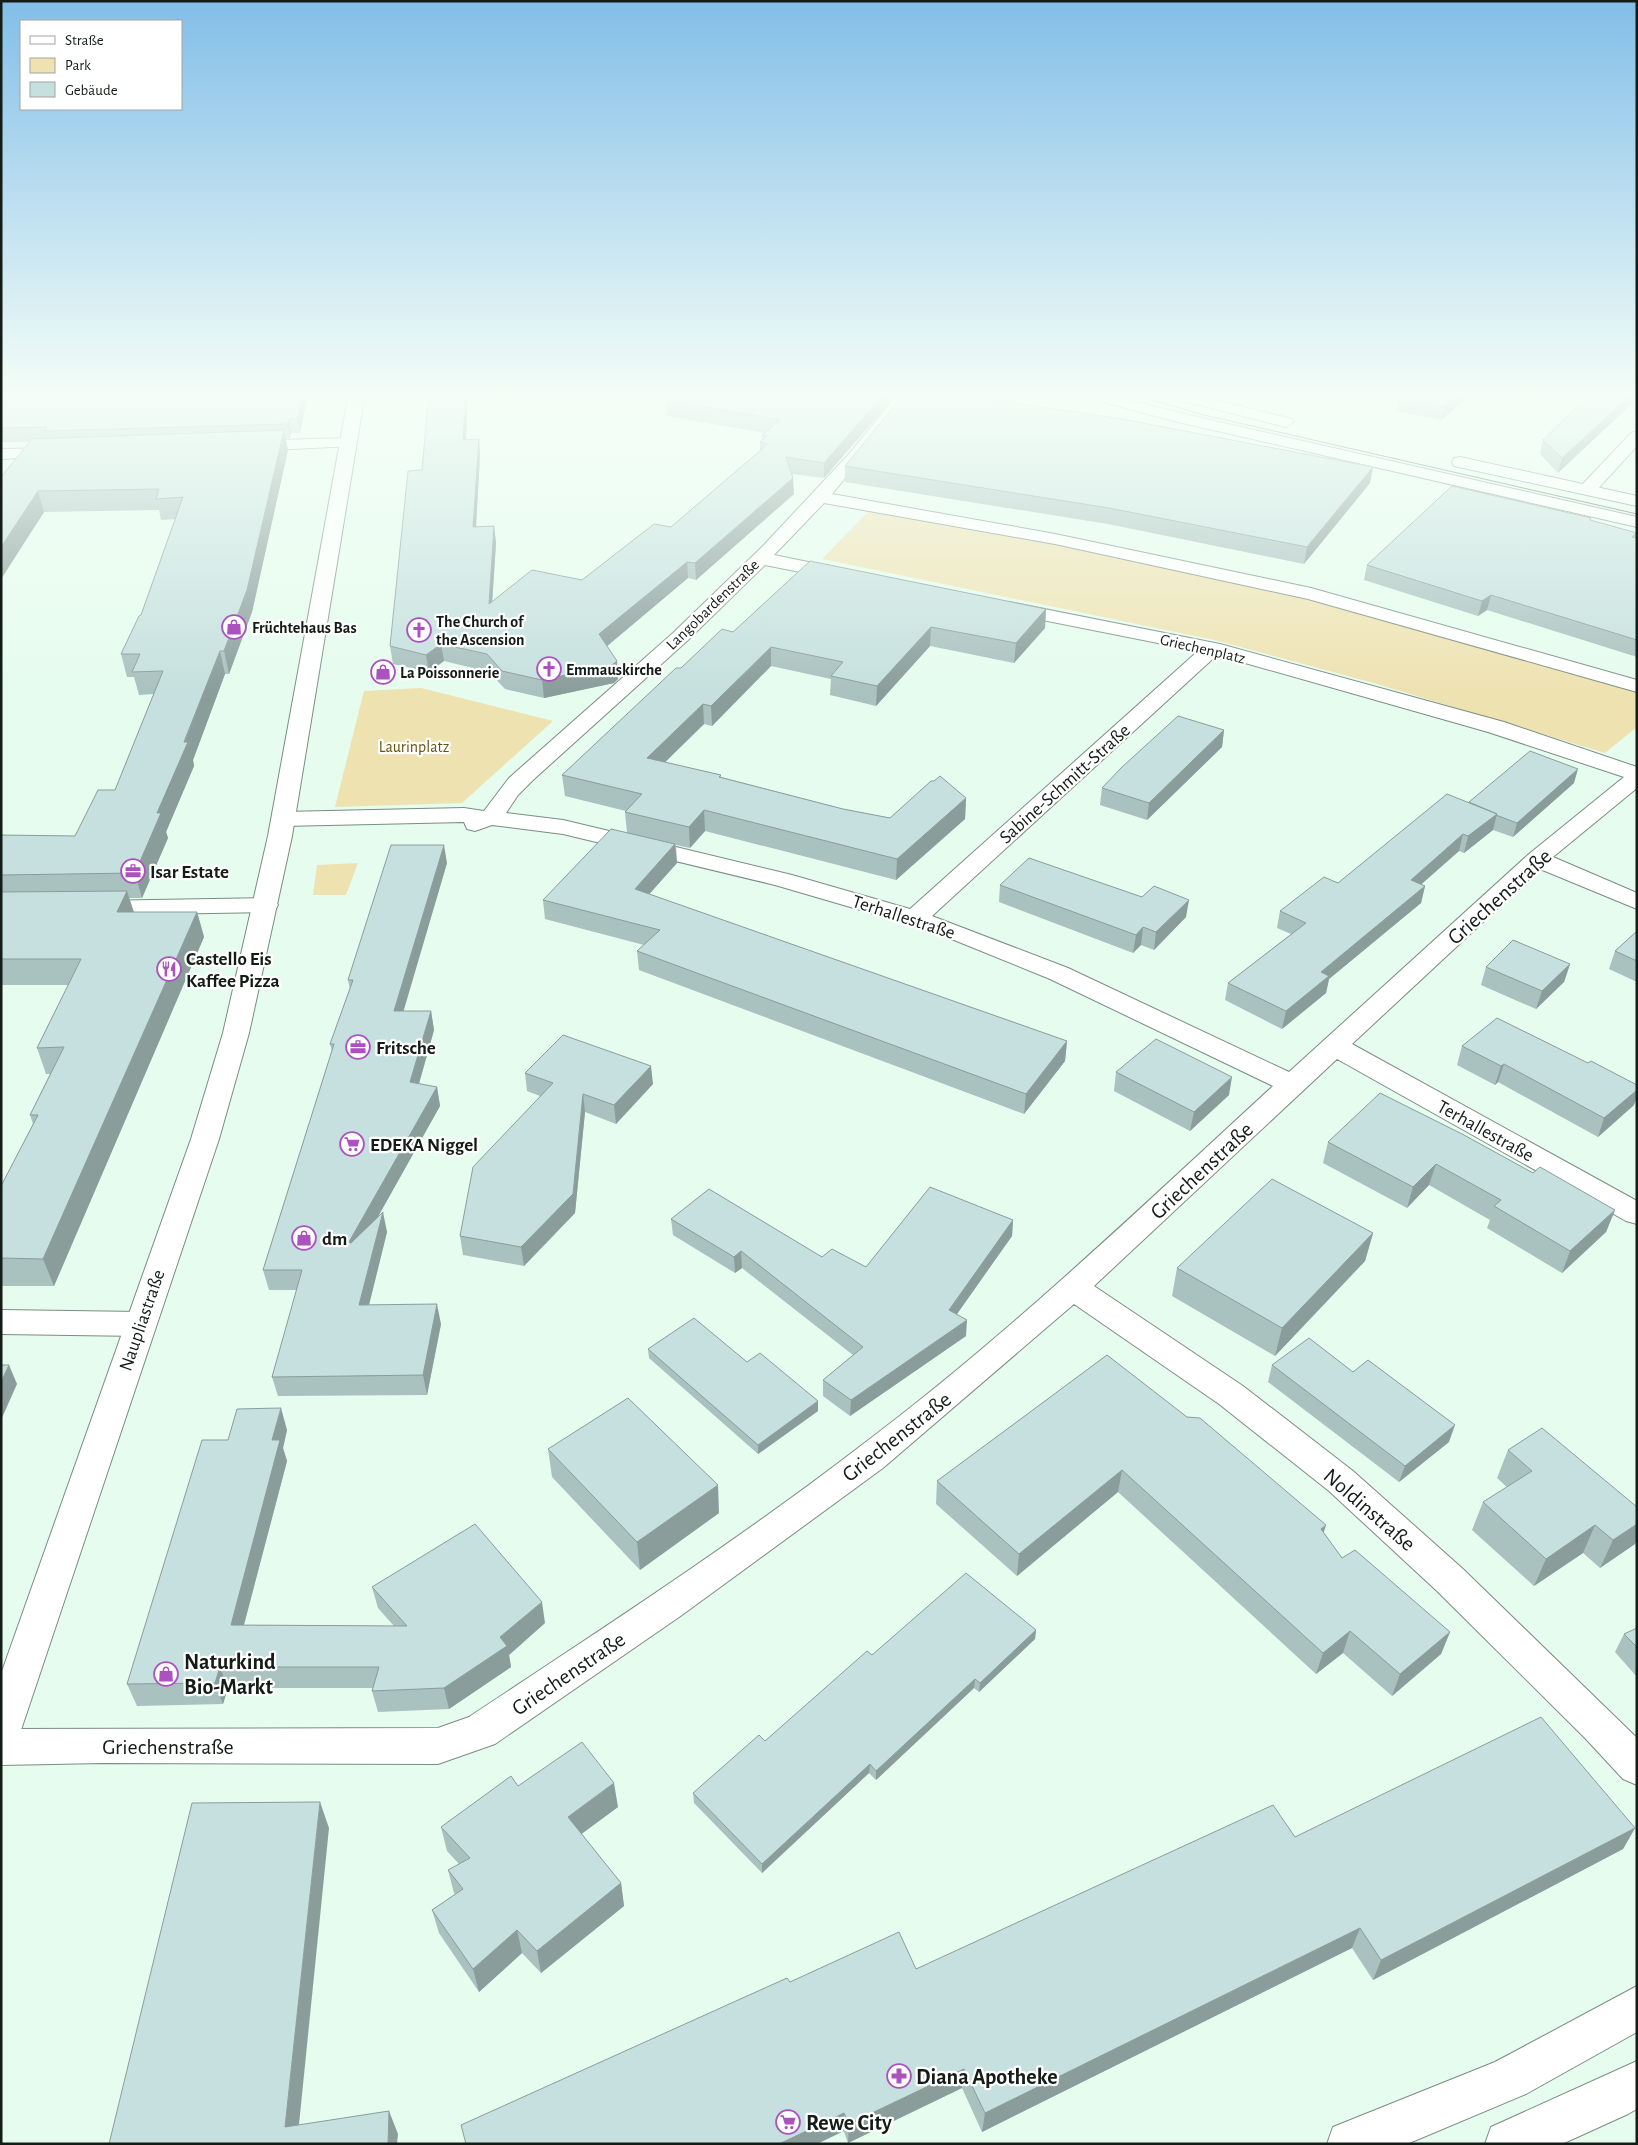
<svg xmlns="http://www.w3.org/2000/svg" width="1638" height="2145" font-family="'Alegreya Sans',sans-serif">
<rect width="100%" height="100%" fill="#e6fcee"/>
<!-- green -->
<path fill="#efe2b1" d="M869 511C1011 536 1153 561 1293 596 1408 625 1522 659 1637 693V727L1605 753 1377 684 1219 641 822 559Z
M421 688 553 721 462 803 335 807 364 691Z
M358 863 346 895H313L317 865Z"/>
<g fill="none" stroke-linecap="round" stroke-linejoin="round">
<!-- street casing -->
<g stroke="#7a8d82" stroke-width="2">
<path id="street" d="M899 393H915L832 494 1055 534 1311 588 1637 680V692L1308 599 1055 544 824 503 774 555 847 570 849 574 847 578 840 580 765 565 687 641 533 780 518 795 506 813 563 820 651 841 792 875 910 909 1198 651 1002 612 999 608 1002 604 1009 602 1220 644 1504 722 1637 767V788L1553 857 1637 893V909L1540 869 1352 1044 1637 1201V1224L1626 1221 1337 1059 1094 1286 1243 1386 1353 1471 1463 1569 1637 1738V1785L1623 1779 1585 1738 1437 1591 1329 1491 1219 1404 1074 1304 883 1468 682 1615 495 1744 438 1764 103 1763 1 1765V1729L438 1728 469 1717C600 1630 733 1544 858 1448 1005 1338 1138 1210 1273 1086L1050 979 954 940 905 923 775 885 563 834 492 825 475 831 467 829 464 822 283 826 275 824 272 819 275 814 283 812 464 808 484 811 509 778 673 633 763 546 849 454ZM1217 655 1488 732 1624 777 1529 854 1289 1072 1068 968 932 916Z
M1637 431V446L1593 494H1581L1578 490 1581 486 1631 433Z
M348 438 354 440 356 443 354 446 249 451 241 446 249 441Z
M57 448 63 450 65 453 63 456 1 459V449Z
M266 898 275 900 278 905 275 910 266 912 95 915 86 913 83 908 86 903 95 901Z
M1 1310 140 1312 151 1316 156 1324 151 1332 140 1336 1 1334Z"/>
</g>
<!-- secondary casing -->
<g stroke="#7a8d82" stroke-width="2">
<path id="secondary" d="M349 393H365L292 836 249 1033 219 1139 21 1730 15 1743 1 1748V1674L191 1139 223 1033 268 836Z
M1077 393H1101L1180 413 1637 517V527L1178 422 1080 396Z
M1163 393H1187L1292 419 1294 422 1286 427 1165 396Z
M1460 457 1637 496V506L1454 466 1452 462 1454 458Z
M1637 1986V2032L1526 2094 1407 2144H1327L1333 2127 1495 2062Z
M1637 2061V2109L1628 2114 1562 2144H1485L1491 2127Z"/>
</g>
<!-- street -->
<use href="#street" fill="#fff" fill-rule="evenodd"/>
<!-- secondary -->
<use href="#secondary" fill="#fff" fill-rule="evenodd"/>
<!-- tram -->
<path stroke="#525e56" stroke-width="1" d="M1128 393 1204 415 1637 514"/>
</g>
<!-- wall -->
<path fill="#a9c1bf" d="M1 393H308L300 433H291L290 438H285L288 450 252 612 229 674H225L193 760 194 766 166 832 168 838 142 898H129L134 912H197L204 937 54 1286H1V1186L33 1124 30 1115 50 1074H46L37 1048 68 985H1V835L75 836 115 790 154 694 139 695 134 677H127L121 654 141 615 176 519 161 520 159 510 44 512 1 579 30 442H1Z
M429 393H468L466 440 479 439 480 455 476 527 494 526 496 543 492 601 582 580 671 527 760 451V442L762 440V435L765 433 666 416 665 400 676 393H898L824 478 792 474 794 494 696 580 688 578 607 646 617 661 618 679 614 683 544 698 505 689 489 672 444 661 429 672 393 664 390 646 422 470Z
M1313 393H1332L1331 396Z
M1474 393 1441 420 1396 411 1399 397Z
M1591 393 1558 473 1540 454 1543 440Z
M845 466 1370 483 1304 564 1108 524 845 482Z
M1591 520 1637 533 1636 538H1637V657L1487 610 1478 616 1364 580 1367 565Z
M1046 609 1045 628 1014 663 930 646 876 706 830 695 831 679 771 666 712 726 704 724 665 762 721 775V777L843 809 890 818 966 798 965 819 896 880 705 831 690 848 676 845 677 863 649 894 1067 1041 1065 1061 1024 1114 639 970 637 951 644 945 545 919 543 900 627 833 625 812 626 811 565 796 562 775 681 668 733 632Z
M1224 730 1222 747 1147 820 1100 805 1102 788Z
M1574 783 1513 837 1493 830 1464 853 1459 851 1421 884 1425 886 1421 903 1329 979 1326 993 1282 1029 1225 1000 1228 983 1291 934 1277 928 1280 911 1338 883 1469 802Z
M447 863 403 1011H431L434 1030 419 1084 437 1087 440 1106 379 1215 387 1232 369 1305 441 1324 427 1395 278 1396 272 1377 297 1290H269L263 1270 332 1051 330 1044 350 989 348 980Z
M1000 885 1186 917 1154 950 1141 945 1133 953 999 902Z
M1637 931V982L1609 969 1615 951Z
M1570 964 1564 982 1536 1009 1481 985 1486 967Z
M1462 1046 1588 1063 1634 1105 1598 1137 1498 1082 1495 1085 1457 1065Z
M1116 1072 1229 1095 1190 1131 1114 1091Z
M525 1073 653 1084 616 1124 585 1112 575 1213 524 1266 463 1255 460 1236 540 1096 527 1091Z
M1328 1142 1533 1173 1615 1210 1606 1232 1562 1273 1487 1228 1490 1220 1429 1185 1407 1208 1323 1163Z
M671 1219 822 1257 866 1267 1013 1220 1012 1236 956 1314 966 1336 850 1416 823 1396V1380L853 1355 742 1268 735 1273 673 1235Z
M1373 1233 1365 1261 1275 1356 1172 1296 1177 1268Z
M648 1349 747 1362 818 1411 758 1454 649 1358Z
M1107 1355 1324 1533 1342 1558 1450 1632 1441 1654 1392 1696 1343 1653 1316 1674 1118 1492 1017 1576 936 1504 937 1481Z
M1272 1365 1353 1372 1449 1442 1399 1482 1268 1382Z
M287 1430 283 1448 287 1461 244 1625 394 1626 378 1608 372 1587 545 1623 509 1655 511 1667 449 1709 378 1712 372 1691 373 1688H228L223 1704 137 1706 127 1684 228 1440Z
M548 1449 719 1513 640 1570 552 1477Z
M1508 1450 1637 1507V1540L1635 1544 1600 1568 1583 1553 1534 1586 1472 1530 1483 1502 1507 1487 1497 1478Z
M1637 1628V1677L1615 1652 1624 1634Z
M1036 1630 1035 1639 979 1692 974 1688 876 1780 869 1773 762 1873 694 1803 693 1793 765 1741 872 1655Z
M518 1786 618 1807 581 1834 621 1883 624 1906 541 1973 522 1953 479 1992 439 1933 432 1910 455 1894 454 1893 448 1870 459 1864 447 1851 441 1827Z
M1635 1828 1623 1849 1373 1980 1352 1948 982 2132 962 2088 848 2143 790 1982 916 1969 1295 1837Z"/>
<!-- shaded-wall -->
<path fill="#8a9d9b" d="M303 393H308L300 433 297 418Z
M466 393H468L465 455 463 440Z
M885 393H898L824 478V463Z
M1461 393H1474L1441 420 1444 407Z
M1633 393H1637V399L1558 473 1562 458Z
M289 419 291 433 290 438 288 424Z
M284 430 288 450 252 612 229 674 224 651Z
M479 439 480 455 475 544 473 527Z
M1373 467 1370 483 1304 564 1307 547Z
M793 478 794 494 696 580 695 563Z
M38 491 44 512 1 579V547Z
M494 526 496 543 491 621 489 604Z
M687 562 688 578 600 652 599 634Z
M1491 595 1487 610 1478 616 1482 601Z
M1046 609 1045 628 1014 663 1016 643Z
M931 627 930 646 876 706 877 686Z
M441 644 444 661 429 672 426 655Z
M771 647V666L712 726 711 706Z
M220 651 225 674 193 760 194 766 166 832 168 838 142 898 135 873 157 813Z
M617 661 618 679 614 683 544 698 542 680Z
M703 704 704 724 649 778 647 758Z
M1224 730 1222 747 1147 820 1149 803Z
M1578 769 1574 783 1513 837 1517 823Z
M966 798 965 819 896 880 897 859Z
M704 810 705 831 690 848 689 827Z
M1497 814 1493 830 1464 853 1468 836Z
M1463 834 1459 851 1407 897 1411 880Z
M675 844 677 863 637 908 635 889Z
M444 845 447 863 398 1030 394 1011Z
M1425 886 1421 903 1329 979 1326 993 1282 1029 1286 1011 1321 972Z
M127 891 135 916 117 912Z
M1189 900 1186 917 1154 950 1156 932Z
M197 912 204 937 54 1286 43 1259Z
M1143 927 1141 945 1133 953 1136 935Z
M1570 964 1564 982 1536 1009 1542 991Z
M431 1011 434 1030 414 1101 410 1082Z
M1067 1041 1065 1061 1024 1114 1026 1094Z
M1504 1064 1498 1082 1495 1085 1501 1066Z
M651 1066 653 1084 616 1124 614 1105Z
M1232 1077 1229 1095 1190 1131 1194 1112Z
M437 1087 440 1106 353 1261 349 1242Z
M1637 1090V1097L1634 1105 1598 1137 1604 1118Z
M583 1094 585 1112 575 1213 524 1266 521 1247Z
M1436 1164 1429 1185 1407 1208 1413 1187Z
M1615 1210 1606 1232 1562 1273 1570 1251Z
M383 1212 387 1232 364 1325 359 1305Z
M1013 1220 1012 1236 948 1327 949 1310Z
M1373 1233 1365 1261 1275 1356 1282 1328Z
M741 1251 742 1268 735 1273 734 1257Z
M437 1304 441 1324 427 1395 423 1375Z
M967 1320 966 1336 850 1416 851 1400Z
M9 1365 17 1384 1 1420V1382Z
M818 1401V1411L758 1454V1445Z
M281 1408 287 1430 283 1448 287 1461 238 1647 231 1625 272 1440Z
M1455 1425 1449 1442 1399 1482 1405 1466Z
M1122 1470 1118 1492 1017 1576 1019 1554Z
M718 1485 719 1513 640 1570 637 1542Z
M1637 1524V1540L1635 1544 1600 1568 1613 1540Z
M1326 1525 1319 1548 1321 1529Z
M1595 1525 1583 1553 1534 1586 1546 1559Z
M542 1602 545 1623 509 1655 511 1667 449 1709 444 1688 500 1637Z
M1036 1630 1035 1639 979 1692 980 1683Z
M1350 1631 1343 1653 1316 1674 1323 1653Z
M1450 1632 1441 1654 1392 1696 1400 1674Z
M220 1667 228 1688 223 1704 215 1683Z
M975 1679 974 1688 876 1780V1771Z
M870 1764 869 1773 762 1873V1864Z
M614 1783 618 1807 572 1841 568 1817Z
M320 1802 329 1828 297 2144 285 2127Z
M1635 1828 1623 1849 1373 1980 1381 1960Z
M621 1883 624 1906 541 1973 537 1951Z
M1360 1928 1352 1948 982 2132 985 2113Z
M517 1930 522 1953 479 1992 473 1969Z
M964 2069 962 2088 848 2143 849 2124Z
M389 2111 398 2134 397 2144H388Z
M844 2113V2131L817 2144H779Z"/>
<!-- building -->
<path fill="#c5e0de" stroke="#8a9d9b" d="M1 393H303L297 418 289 419 288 424 44 431 47 427 1 428Z
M429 393H466L463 440 479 439 473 527 494 526 489 604 532 570 582 580 654 524 671 527 768 444 760 442 767 436 762 435 780 420 665 400 676 393H885L824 463 786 457 793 478 695 563 687 562 599 634 617 661 612 665 542 680 502 671 487 654 441 644 426 655 390 646 408 471 422 470Z
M905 393H951L1122 419 1373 467 1307 547 1109 508 845 466Z
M1405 393H1461L1444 407 1399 397Z
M1591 393H1633L1562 458 1543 440Z
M284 430 247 590 224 651H220L184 742H188L157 813H161L135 873 1 875V835L75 836 98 790H115L163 671 132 672 140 654H121L139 616 141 615 183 497 156 499 159 489 38 491 1 547V477L32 439Z
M1452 486 1591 518 1590 520 1637 533 1632 537 1637 538V640L1491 595 1482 601 1367 565Z
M810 561 1046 609 1016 643 931 627 877 686 831 676 843 662 771 647 711 706 703 704 647 758 721 775 719 777 843 809 890 818 931 781H934L940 776 966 798 897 859 704 810 689 827 625 812 642 794 562 775 676 668H681L722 629 733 632Z
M1178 716 1224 730 1149 803 1102 788 1121 768Z
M1530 751 1578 769 1517 823 1496 815 1497 814 1469 802Z
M1447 794 1497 814 1468 836 1463 834 1411 880 1425 886 1321 972 1329 976 1286 1011 1228 983 1306 923 1280 911 1324 877 1338 883Z
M611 829 675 844 635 889 1067 1041 1026 1094 637 951 660 930 543 900Z
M391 845H444L394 1011H431L410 1082 437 1087 349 1242 351 1243 383 1212 359 1305 437 1304 423 1375 272 1377 302 1270H263L334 1044H330L353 980H348Z
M1029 858 1142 897 1154 886 1189 900 1156 932 1143 927 1136 935 1000 885Z
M127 891 117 912H197L43 1259 1 1258V1186L38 1115H30L64 1047 37 1048 81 959H1V892Z
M1637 931V961L1615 951Z
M1513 940 1570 964 1542 991 1486 967Z
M1497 1018 1588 1063 1591 1061 1637 1085V1090L1604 1118 1504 1064 1501 1066 1462 1046Z
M563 1035 651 1066 614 1105 583 1094 573 1194 521 1247 460 1236 473 1167 553 1083 525 1073Z
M1156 1039 1232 1077 1194 1112 1116 1072Z
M1380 1093 1464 1135 1533 1173 1540 1167 1615 1210 1570 1251 1494 1206 1501 1200 1436 1164 1413 1187 1328 1142Z
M1272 1179 1373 1233 1282 1328 1177 1268Z
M930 1187 1013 1220 949 1310 967 1320 851 1400 823 1380 863 1347 741 1251 734 1257 671 1219 709 1189 822 1257 832 1249 866 1267Z
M694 1318 747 1362 760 1353 818 1401 758 1445 648 1349Z
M1309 1338 1353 1372 1368 1360 1455 1425 1405 1466 1272 1365Z
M1107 1355 1187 1417 1200 1418 1326 1525 1321 1529 1342 1558 1355 1550 1450 1632 1400 1674 1350 1631 1323 1653 1122 1470 1019 1554 937 1481Z
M1 1365H9L1 1382Z
M628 1398 718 1485 637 1542 548 1449Z
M281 1408 272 1440H280L231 1625 407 1626 372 1587 475 1524 542 1602 500 1637 507 1646 444 1688 372 1691 379 1667H220L215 1683 127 1684 202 1440H228L237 1409Z
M1542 1428 1637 1507V1524L1613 1540 1595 1525 1546 1559 1483 1502 1532 1471 1508 1450Z
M966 1573 1036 1630 980 1683 975 1679 876 1771 870 1764 762 1864 693 1793 759 1735 765 1741 867 1651 872 1655Z
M1637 1628V1647L1624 1634Z
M1541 1717 1635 1828 1381 1960 1360 1928 985 2113 964 2069 849 2124 844 2113 779 2144H466L461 2125 787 1978 790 1982 899 1932 916 1969 1273 1805 1295 1837Z
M582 1742 614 1783 568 1817 621 1883 537 1951 517 1930 473 1969 432 1910 463 1889 448 1870 470 1858 441 1827 511 1776 518 1786Z
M320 1802 285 2127 389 2111 388 2144H109L192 1803Z"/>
<!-- sky -->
<linearGradient id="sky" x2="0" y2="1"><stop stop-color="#82bee8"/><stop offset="0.57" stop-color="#f4fef7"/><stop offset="1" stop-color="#f4fef7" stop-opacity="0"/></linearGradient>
<rect width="1638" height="693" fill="url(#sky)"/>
<!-- icons -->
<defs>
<g id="shop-ring" transform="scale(1.25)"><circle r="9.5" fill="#fff" stroke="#ab52bf" stroke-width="1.5"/><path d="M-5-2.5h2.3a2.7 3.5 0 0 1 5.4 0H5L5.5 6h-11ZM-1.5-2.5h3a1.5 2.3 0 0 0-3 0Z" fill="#ab52bf"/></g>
<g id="church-ring" transform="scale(1.25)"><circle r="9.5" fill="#fff" stroke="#ab52bf" stroke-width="1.5"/><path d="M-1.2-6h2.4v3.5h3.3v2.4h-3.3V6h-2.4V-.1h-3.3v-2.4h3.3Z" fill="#ab52bf"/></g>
<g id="office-ring" transform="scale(1.25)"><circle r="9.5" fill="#fff" stroke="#ab52bf" stroke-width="1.5"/><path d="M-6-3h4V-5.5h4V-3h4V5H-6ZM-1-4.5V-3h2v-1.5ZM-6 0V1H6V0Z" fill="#ab52bf"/></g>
<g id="restaurant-ring" transform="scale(1.25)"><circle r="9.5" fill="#fff" stroke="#ab52bf" stroke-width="1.5"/><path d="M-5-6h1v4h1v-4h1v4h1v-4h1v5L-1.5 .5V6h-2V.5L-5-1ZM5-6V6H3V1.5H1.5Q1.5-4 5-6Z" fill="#ab52bf"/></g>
<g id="supermarket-ring" transform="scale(1.25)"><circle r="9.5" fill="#fff" stroke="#ab52bf" stroke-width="1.5"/><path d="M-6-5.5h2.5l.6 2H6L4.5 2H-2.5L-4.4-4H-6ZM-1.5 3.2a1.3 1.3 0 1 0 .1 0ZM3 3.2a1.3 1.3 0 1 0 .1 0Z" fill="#ab52bf"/></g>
<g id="pharmacy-ring" transform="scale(1.25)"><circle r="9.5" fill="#fff" stroke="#ab52bf" stroke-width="1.5"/><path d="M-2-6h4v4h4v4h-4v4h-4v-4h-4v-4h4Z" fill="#ab52bf"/></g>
</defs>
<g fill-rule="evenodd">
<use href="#shop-ring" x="234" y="627"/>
<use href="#church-ring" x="419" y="630"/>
<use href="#church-ring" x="549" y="669"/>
<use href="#shop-ring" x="383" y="672"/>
<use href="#office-ring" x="133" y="871"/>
<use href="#restaurant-ring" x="169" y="969"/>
<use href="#office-ring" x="358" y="1047"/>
<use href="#supermarket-ring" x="352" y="1144"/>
<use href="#shop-ring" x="304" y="1238"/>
<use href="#shop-ring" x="166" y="1674"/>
<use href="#pharmacy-ring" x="899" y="2076"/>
<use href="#supermarket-ring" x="788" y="2122"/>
</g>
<g text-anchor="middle" stroke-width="4.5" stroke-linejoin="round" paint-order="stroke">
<!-- far-street labels -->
<g font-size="16" fill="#141c17" stroke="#fff">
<text transform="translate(712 604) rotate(-44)" y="6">Langobardenstraße</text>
<text transform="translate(1203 648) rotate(13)" y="6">Griechenplatz</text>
</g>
<!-- far-poi labels -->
<g font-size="16" font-weight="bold" fill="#141c17" stroke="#fff" text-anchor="start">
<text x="436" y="627">The Church of<tspan x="436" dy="18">the Ascension</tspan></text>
<text x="252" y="633">Früchtehaus Bas</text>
<text x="566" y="675">Emmauskirche</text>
<text x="400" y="678">La Poissonnerie</text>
</g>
<!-- far-park labels -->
<g font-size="16" fill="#64540e" stroke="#fff">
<text x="414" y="752">Laurinplatz</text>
</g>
<!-- street labels -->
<g font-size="19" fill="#141c17" stroke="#fff">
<text transform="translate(1064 783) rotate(-42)" y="7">Sabine-Schmitt-Straße</text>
<text transform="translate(904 916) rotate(18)" y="7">Terhallestraße</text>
<text transform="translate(1486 1130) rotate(29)" y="7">Terhallestraße</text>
<text transform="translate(141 1320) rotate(-71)" y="7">Naupliastraße</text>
</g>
<!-- poi labels -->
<g font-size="19" font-weight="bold" fill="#141c17" stroke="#fff" text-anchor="start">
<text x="150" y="878">Isar Estate</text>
<text x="186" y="965">Castello Eis<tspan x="186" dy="22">Kaffee Pizza</tspan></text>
<text x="376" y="1054">Fritsche</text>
<text x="370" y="1151">EDEKA Niggel</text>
<text x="322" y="1245">dm</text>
</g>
<!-- near-street labels -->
<g font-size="22" fill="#141c17" stroke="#fff">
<text transform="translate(1499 896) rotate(-42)" y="8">Griechenstraße</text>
<text transform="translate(1201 1170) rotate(-43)" y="8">Griechenstraße</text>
<text transform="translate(896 1436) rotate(-38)" y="8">Griechenstraße</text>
<text transform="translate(1370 1509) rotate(41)" y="8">Noldinstraße</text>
<text transform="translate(568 1673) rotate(-34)" y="8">Griechenstraße</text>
<text x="168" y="1754">Griechenstraße</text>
</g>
<!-- near-poi labels -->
<g font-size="22" font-weight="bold" fill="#141c17" stroke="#fff" text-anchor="start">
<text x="184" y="1669">Naturkind<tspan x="184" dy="25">Bio-Markt</tspan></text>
<text x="916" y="2084">Diana Apotheke</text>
<text x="806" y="2130">Rewe City</text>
</g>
</g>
<!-- border -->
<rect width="1638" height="2145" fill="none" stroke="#141c17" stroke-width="5"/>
<!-- legend -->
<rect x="20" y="20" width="162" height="90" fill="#ffffff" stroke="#a1a4a2"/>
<rect x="30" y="36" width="25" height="8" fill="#ffffff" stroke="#a1a4a2"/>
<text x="65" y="45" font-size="15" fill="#141c17">Straße</text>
<rect x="30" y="58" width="25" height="15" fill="#efe2b1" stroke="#a1a4a2"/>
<text x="65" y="70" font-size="15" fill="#141c17">Park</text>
<rect x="30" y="82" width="25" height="15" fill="#c5e0de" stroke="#a1a4a2"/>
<text x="65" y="95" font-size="15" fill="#141c17">Gebäude</text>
</svg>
